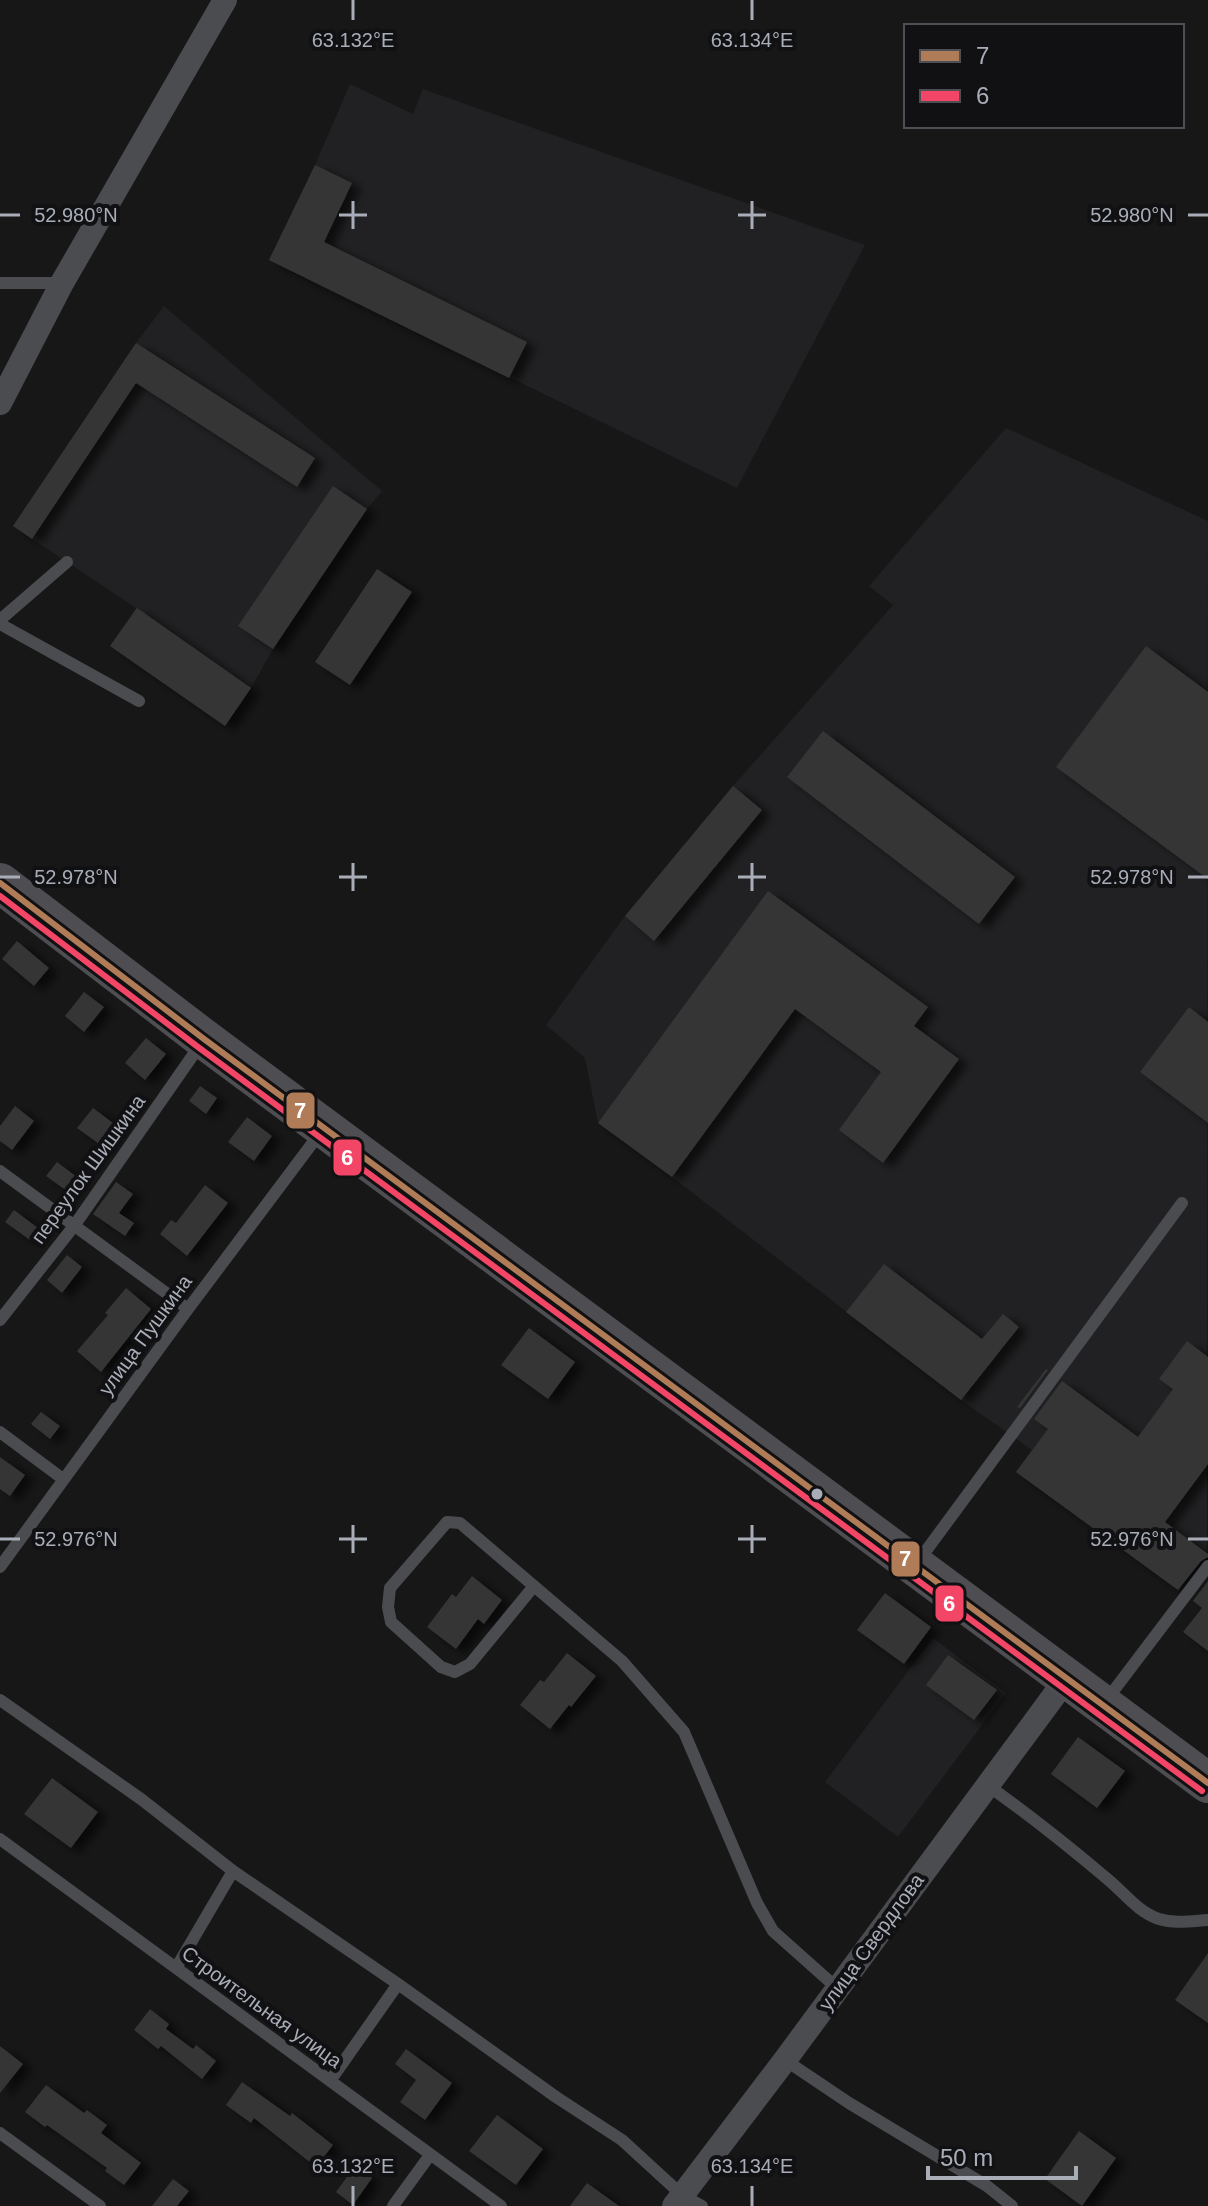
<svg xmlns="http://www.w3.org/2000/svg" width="1208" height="2206" font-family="Arial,sans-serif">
<defs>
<filter id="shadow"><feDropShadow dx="9" dy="5" stdDeviation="4" flood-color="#0009"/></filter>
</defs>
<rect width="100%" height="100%" fill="#171717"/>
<!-- built -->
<path fill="#212123" d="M350 84 413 114 423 89 865 245 737 488 269 260 315 165Z
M164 306 382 491 367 509 273 649 251 688 225 726 110 646 136 608 13 526 136 343Z
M1006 428 1208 521 1207 1553 1091 1467 1062 1505 1016 1472 1032 1450 961 1400 672 1177 598 1123 585 1058 546 1025 625 916 733 786 893 605 869 586Z
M933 1638 1006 1693 898 1837 825 1782Z"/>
<!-- building -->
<path fill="#353536" filter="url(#shadow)" d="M315 165 352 183 324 242 527 342 509 378 269 260Z
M136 343 315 458 297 487 136 383 32 539 13 526Z
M333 486 367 509 273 649 238 626Z
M377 569 412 592 350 685 315 662Z
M137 608 251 688 225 726 110 646Z
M1146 646 1208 692V879L1056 767Z
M823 731 1015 877 979 924 787 777Z
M733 786 762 810 654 941 625 916Z
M768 891 928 1007 914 1026 959 1059 883 1163 839 1130 881 1072 795 1009 672 1177 598 1123Z
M17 941 49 968 34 986 2 959Z
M84 992 104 1007 84 1032 65 1016Z
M1189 1007 1208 1022V1123L1140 1072Z
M146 1038 166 1054 145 1080 125 1063Z
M200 1086 217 1098 206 1114 189 1101Z
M15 1106 34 1121 12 1150 0 1141V1126Z
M93 1108 117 1126 102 1146 77 1128Z
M247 1117 272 1136 254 1161 228 1142Z
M57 1162 77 1177 67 1191 46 1176Z
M116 1182 133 1194 119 1213 134 1223 125 1236 93 1214Z
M205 1185 228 1203 187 1256 160 1234 171 1220 176 1223Z
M14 1210 38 1228 30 1240 5 1222Z
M67 1255 82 1267 62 1293 47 1280Z
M884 1264 982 1339 1003 1314 1019 1327 961 1400 846 1312Z
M126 1288 151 1309 101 1372 77 1351 108 1315 105 1313Z
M529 1328 575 1362 548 1399 501 1365Z
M1187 1341 1208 1357V1464L1165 1522 1208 1554V1557L1201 1561 1178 1590 1016 1472 1048 1429 1034 1419 1062 1381 1138 1437 1173 1389 1159 1379Z
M1046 1369 1048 1370 1020 1408 1017 1407Z
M41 1412 60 1426 50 1439 31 1424Z
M0 1457 25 1475 10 1496 0 1489Z
M472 1576 502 1600 484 1624 478 1619 456 1649 427 1627 452 1594 456 1597Z
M1208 1581V1651L1183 1632 1202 1608 1193 1601Z
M885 1593 931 1627 904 1664 857 1630Z
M567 1653 596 1676 571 1707 569 1705 550 1729 520 1705 540 1680 544 1682Z
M948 1655 997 1690 974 1720 926 1685Z
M1078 1737 1125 1771 1097 1808 1051 1774Z
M52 1778 98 1812 71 1848 24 1814Z
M1208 1953V2023L1175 2000Z
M150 2009 169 2024 166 2029 193 2049 196 2045 216 2061 202 2079 161 2046 158 2049 134 2030Z
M0 2046 23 2064 0 2093Z
M406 2049 452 2083 425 2120 400 2102 416 2080 395 2064Z
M242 2082 290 2116 292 2113 333 2145 316 2167 254 2118 251 2123 226 2105Z
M46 2085 84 2113 87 2110 107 2125 101 2133 141 2163 124 2185 105 2171 107 2168 47 2125 45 2127 25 2112Z
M497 2115 543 2149 516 2185 469 2151Z
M1079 2131 1116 2158 1082 2206 1045 2179Z
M355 2166 372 2178 353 2205 336 2192Z
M173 2179 189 2191 177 2206H152Z
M587 2183 619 2206H570Z"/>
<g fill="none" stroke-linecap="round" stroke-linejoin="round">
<!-- service -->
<path stroke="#4b4c50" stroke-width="12" d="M0 283H62
M0 620 67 562
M0 624 139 701
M0 1171 188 1309
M0 1320 74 1226 200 1045
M0 1432 63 1479
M917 1563 1182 1203
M0 1567 188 1309 320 1133
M534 1586 470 1664 455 1672 441 1667 391 1622 388 1607 390 1588 447 1522 460 1523 622 1661 684 1732 757 1903 773 1931 837 1988
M0 1700 141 1799 233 1871 398 1984 556 2097 622 2140 682 2195 702 2206
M1105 1702 1208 1566
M987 1785C1028 1814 1067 1845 1105 1877 1123 1891 1136 1911 1159 1919 1175 1924 1192 1921 1208 1920
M0 1839 501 2206
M176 1968 233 1871
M785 2060 849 2103 987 2186 1012 2206
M330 2081 398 1984
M0 2133 100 2206
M393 2206 430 2155"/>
<!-- minor -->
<path stroke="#4b4c50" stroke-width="24" d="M0 403 62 283 225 0
M674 2206 785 2060 1067 1678"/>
<!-- trunk -->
<path stroke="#4e4e52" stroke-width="40" d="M0 883 204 1039 1208 1783"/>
<!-- bus-1 casing -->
<g stroke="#111113" stroke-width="12">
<path id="bus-1" d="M0 883 204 1039 1208 1783"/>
</g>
<!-- bus-2 casing -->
<g stroke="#111113" stroke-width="12">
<path id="bus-2" d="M0 896 198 1047 1202 1791"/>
</g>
<!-- bus-1 -->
<use href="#bus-1" stroke="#b07c57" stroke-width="6"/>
<!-- bus-2 -->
<use href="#bus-2" stroke="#f34667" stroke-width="6"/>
</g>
<!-- ticks -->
<path fill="none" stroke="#a8adb8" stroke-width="3" d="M353 0V20M752 0V20M353 201V229M752 201V229M0 215H20M339 215H367M738 215H766M1188 215H1208M353 863V891M752 863V891M0 877H20M339 877H367M738 877H766M1188 877H1208M353 1525V1553M752 1525V1553M0 1539H20M339 1539H367M738 1539H766M1188 1539H1208M353 2186V2206M752 2186V2206"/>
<!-- markers -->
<circle fill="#a8adb8" stroke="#111113" stroke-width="3" cx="817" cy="1494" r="7"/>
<g text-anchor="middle" stroke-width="8" stroke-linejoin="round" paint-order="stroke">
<!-- street labels -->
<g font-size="20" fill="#a8adb8" stroke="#111113">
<text transform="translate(88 1169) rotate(-54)" y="7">переулок Шишкина</text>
<text transform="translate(145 1335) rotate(-54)" y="7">улица Пушкина</text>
<text transform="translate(871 1942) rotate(-54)" y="7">улица Свердлова</text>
<text transform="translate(262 2007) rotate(36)" y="7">Строительная улица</text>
</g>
</g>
<g font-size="20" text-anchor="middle" fill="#a8adb8" stroke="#111113" stroke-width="8" stroke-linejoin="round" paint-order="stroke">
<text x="353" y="47">63.132°E</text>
<text x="752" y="47">63.134°E</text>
<text x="76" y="222">52.980°N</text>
<text x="1132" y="222">52.980°N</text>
<text x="76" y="884">52.978°N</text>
<text x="1132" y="884">52.978°N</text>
<text x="76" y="1546">52.976°N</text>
<text x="1132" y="1546">52.976°N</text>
<text x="353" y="2173">63.132°E</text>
<text x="752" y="2173">63.134°E</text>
</g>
<g stroke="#111113" stroke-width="3">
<rect x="285" y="1091" width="31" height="39" rx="8" fill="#b07c57"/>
<rect x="332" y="1138" width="31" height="39" rx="8" fill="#f34667"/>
<rect x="890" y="1540" width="31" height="38" rx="8" fill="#b07c57"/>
<rect x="934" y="1584" width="31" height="39" rx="8" fill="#f34667"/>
</g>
<g font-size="22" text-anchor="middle" font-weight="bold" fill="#fff">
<text x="300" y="1118">7</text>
<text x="347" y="1165">6</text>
<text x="905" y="1566">7</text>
<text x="949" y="1611">6</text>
</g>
<!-- legend -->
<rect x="904" y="24" width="280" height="104" fill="#111113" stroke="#4d4f55" stroke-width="2"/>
<rect x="920" y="50" width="40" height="12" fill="#b07c57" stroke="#4d4f55" stroke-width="2"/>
<text x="976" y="64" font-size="24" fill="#a8adb8">7</text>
<rect x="920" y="90" width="40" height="12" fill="#f34667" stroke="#4d4f55" stroke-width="2"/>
<text x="976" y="104" font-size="24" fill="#a8adb8">6</text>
<!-- scale -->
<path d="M928 2166v12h148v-12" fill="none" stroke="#a8adb8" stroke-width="4"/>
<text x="940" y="2166" font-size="24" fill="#a8adb8" stroke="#111113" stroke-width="6" paint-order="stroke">50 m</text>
</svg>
